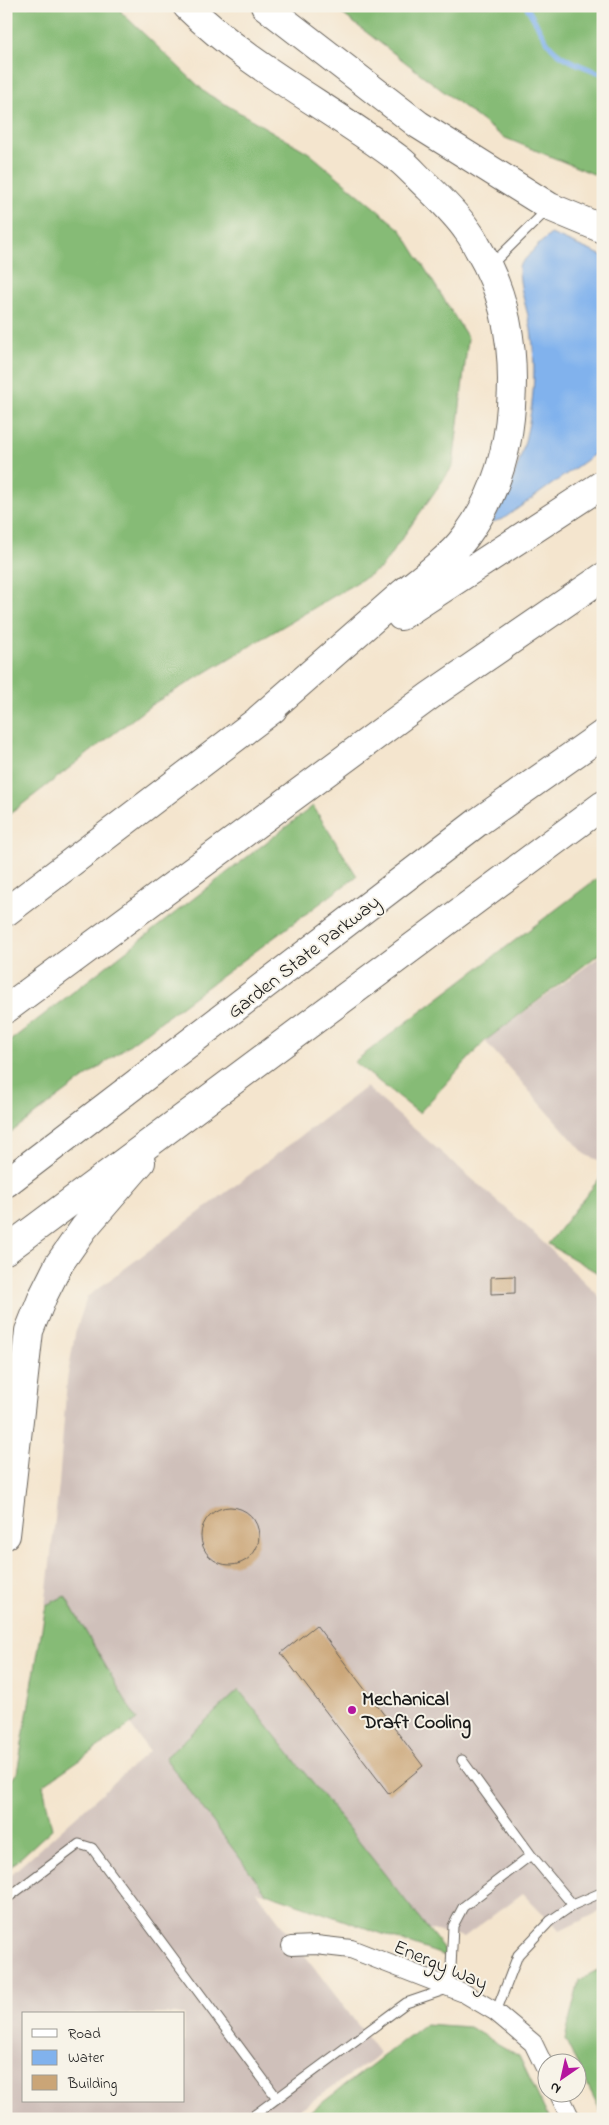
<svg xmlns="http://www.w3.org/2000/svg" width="609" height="2125" font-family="'Indie Flower',sans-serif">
<rect width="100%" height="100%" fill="#f7f3e8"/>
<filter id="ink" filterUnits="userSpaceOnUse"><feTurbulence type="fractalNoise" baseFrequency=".02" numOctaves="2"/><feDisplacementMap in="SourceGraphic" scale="10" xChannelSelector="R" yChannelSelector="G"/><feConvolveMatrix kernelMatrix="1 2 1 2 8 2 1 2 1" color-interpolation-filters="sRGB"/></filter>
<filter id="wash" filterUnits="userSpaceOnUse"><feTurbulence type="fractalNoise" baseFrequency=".0096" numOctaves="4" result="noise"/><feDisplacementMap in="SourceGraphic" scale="20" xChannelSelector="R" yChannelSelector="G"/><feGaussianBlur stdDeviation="1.12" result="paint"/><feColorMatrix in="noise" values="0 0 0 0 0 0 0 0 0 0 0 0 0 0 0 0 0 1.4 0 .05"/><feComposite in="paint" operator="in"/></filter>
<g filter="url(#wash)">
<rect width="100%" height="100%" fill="#f4e5ce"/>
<!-- industrial -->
<path fill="#cfc0ba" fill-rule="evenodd" d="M603 954V1162L586 1155 485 1041Z
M366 1087 524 1224 603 1300V1910L560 1931 523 1893 464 1937 256 1891 380 2054 286 2119H6V1879L149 1751 45 1607 59 1484 67 1380 75 1334 87 1297ZM24 2014H184V2101H24Z"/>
<!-- forest -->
<path fill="#86bb76" stroke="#516c49" d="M6 6H118L122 13 206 93 309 153 401 230 468 338 453 466 381 568 151 705 6 817Z
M332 6H603V178L503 137Z
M313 806 357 876 6 1136V1044Z
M603 874V951L485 1041 419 1113 354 1062Z
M603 1174V1276L548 1244Z
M65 1596 137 1720 43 1785 52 1829 6 1871V1786L17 1773 46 1605Z
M239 1690 451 1958 266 1893 165 1758Z
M603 1967V2116L565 2039 579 1980Z
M425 2024 469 2027 519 2056 549 2119H301Z"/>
<!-- water -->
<path fill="#81b2ed" stroke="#4e6784" d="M551 234 603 256V448L503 519 492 522C525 466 541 395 531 330 527 306 519 291 519 266L538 245Z"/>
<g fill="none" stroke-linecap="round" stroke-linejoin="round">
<!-- stream -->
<path stroke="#81b2ed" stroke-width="5" d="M526 6C534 18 540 32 548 43 560 60 585 67 603 74"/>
</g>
<g id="blocks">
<!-- building -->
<path fill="#caa577" d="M515 1276V1293L491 1294V1277Z
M201 1536a29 29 0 1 1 58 0a29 29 0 1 1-58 0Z
M316 1625 423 1766 389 1794 281 1653Z"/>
</g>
</g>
<g filter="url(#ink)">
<use href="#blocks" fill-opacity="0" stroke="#68625a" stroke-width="1"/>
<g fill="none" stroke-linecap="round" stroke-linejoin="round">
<!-- service casing -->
<g stroke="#68625a" stroke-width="11">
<path id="service" d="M491 265 548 209
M462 1760 531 1855
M6 1899 79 1844 92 1848 277 2098
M496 2012 518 1955 550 1921 573 1905 603 1892
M249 2119 406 2003 450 1988 453 1926 463 1907 531 1855 573 1905"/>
</g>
<!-- minor casing -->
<g stroke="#68625a" stroke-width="20">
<path id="minor" d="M291 1946 316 1945 351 1949 464 1993 496 2012 533 2043 546 2070
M558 2092 571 2119"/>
</g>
<!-- motorway casing -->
<g stroke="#68625a" stroke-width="30">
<path id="motorway" d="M187 6C250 68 330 107 400 160 410 168 418 178 428 187 441 200 456 214 467 230 472 236 475 243 479 250 507 297 515 351 511 406 508 453 494 498 466 536 450 558 425 576 403 593L259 719
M265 6 419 125 550 207 603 229
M401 616 603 484
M6 912 273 709
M6 1009 431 695 603 577
M6 1183 478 822 603 734
M6 1250 603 805
M6 1535 29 1331 43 1296 59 1264 84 1228 141 1162"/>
</g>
<!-- service -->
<use href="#service" stroke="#fff" stroke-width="9"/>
<!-- minor -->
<use href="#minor" stroke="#fff" stroke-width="18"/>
<!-- motorway -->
<use href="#motorway" stroke="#fff" stroke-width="28"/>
</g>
</g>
<!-- markers -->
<circle fill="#b5179e" stroke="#f7f3e8" stroke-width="2" cx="352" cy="1710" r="5"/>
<g text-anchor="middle" stroke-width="4" stroke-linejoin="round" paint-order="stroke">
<!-- street labels -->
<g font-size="20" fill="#1c1c1c" stroke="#f7f3e8">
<text transform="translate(303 956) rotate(-38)" y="7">Garden State Parkway</text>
<text transform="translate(441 1964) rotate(23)" y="7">Energy Way</text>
</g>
<!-- poi labels -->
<g font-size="20" font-weight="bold" fill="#1c1c1c" stroke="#f7f3e8" text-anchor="start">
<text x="362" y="1705">Mechanical<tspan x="362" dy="23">Draft Cooling</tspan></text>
</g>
</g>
<!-- margin -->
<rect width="609" height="2125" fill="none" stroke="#f7f3e8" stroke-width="25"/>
<!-- legend -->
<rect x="22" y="2012" width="162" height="90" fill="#f7f3e8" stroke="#9f9d96"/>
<rect x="32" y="2029" width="25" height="8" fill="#ffffff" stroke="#9f9d96"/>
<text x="68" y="2038" font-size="15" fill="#1c1c1c">Road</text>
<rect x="32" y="2050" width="25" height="15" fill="#81b2ed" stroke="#9f9d96"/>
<text x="68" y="2062" font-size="15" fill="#1c1c1c">Water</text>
<rect x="32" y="2075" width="25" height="15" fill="#caa577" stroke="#9f9d96"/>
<text x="68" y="2088" font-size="15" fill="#1c1c1c">Building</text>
<!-- north arrow -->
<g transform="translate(562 2078) rotate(214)"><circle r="24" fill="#f7f3e8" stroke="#9f9d96"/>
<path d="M0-4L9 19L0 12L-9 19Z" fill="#b5179e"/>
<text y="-8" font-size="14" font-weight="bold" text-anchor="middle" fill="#1c1c1c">N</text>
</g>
</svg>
